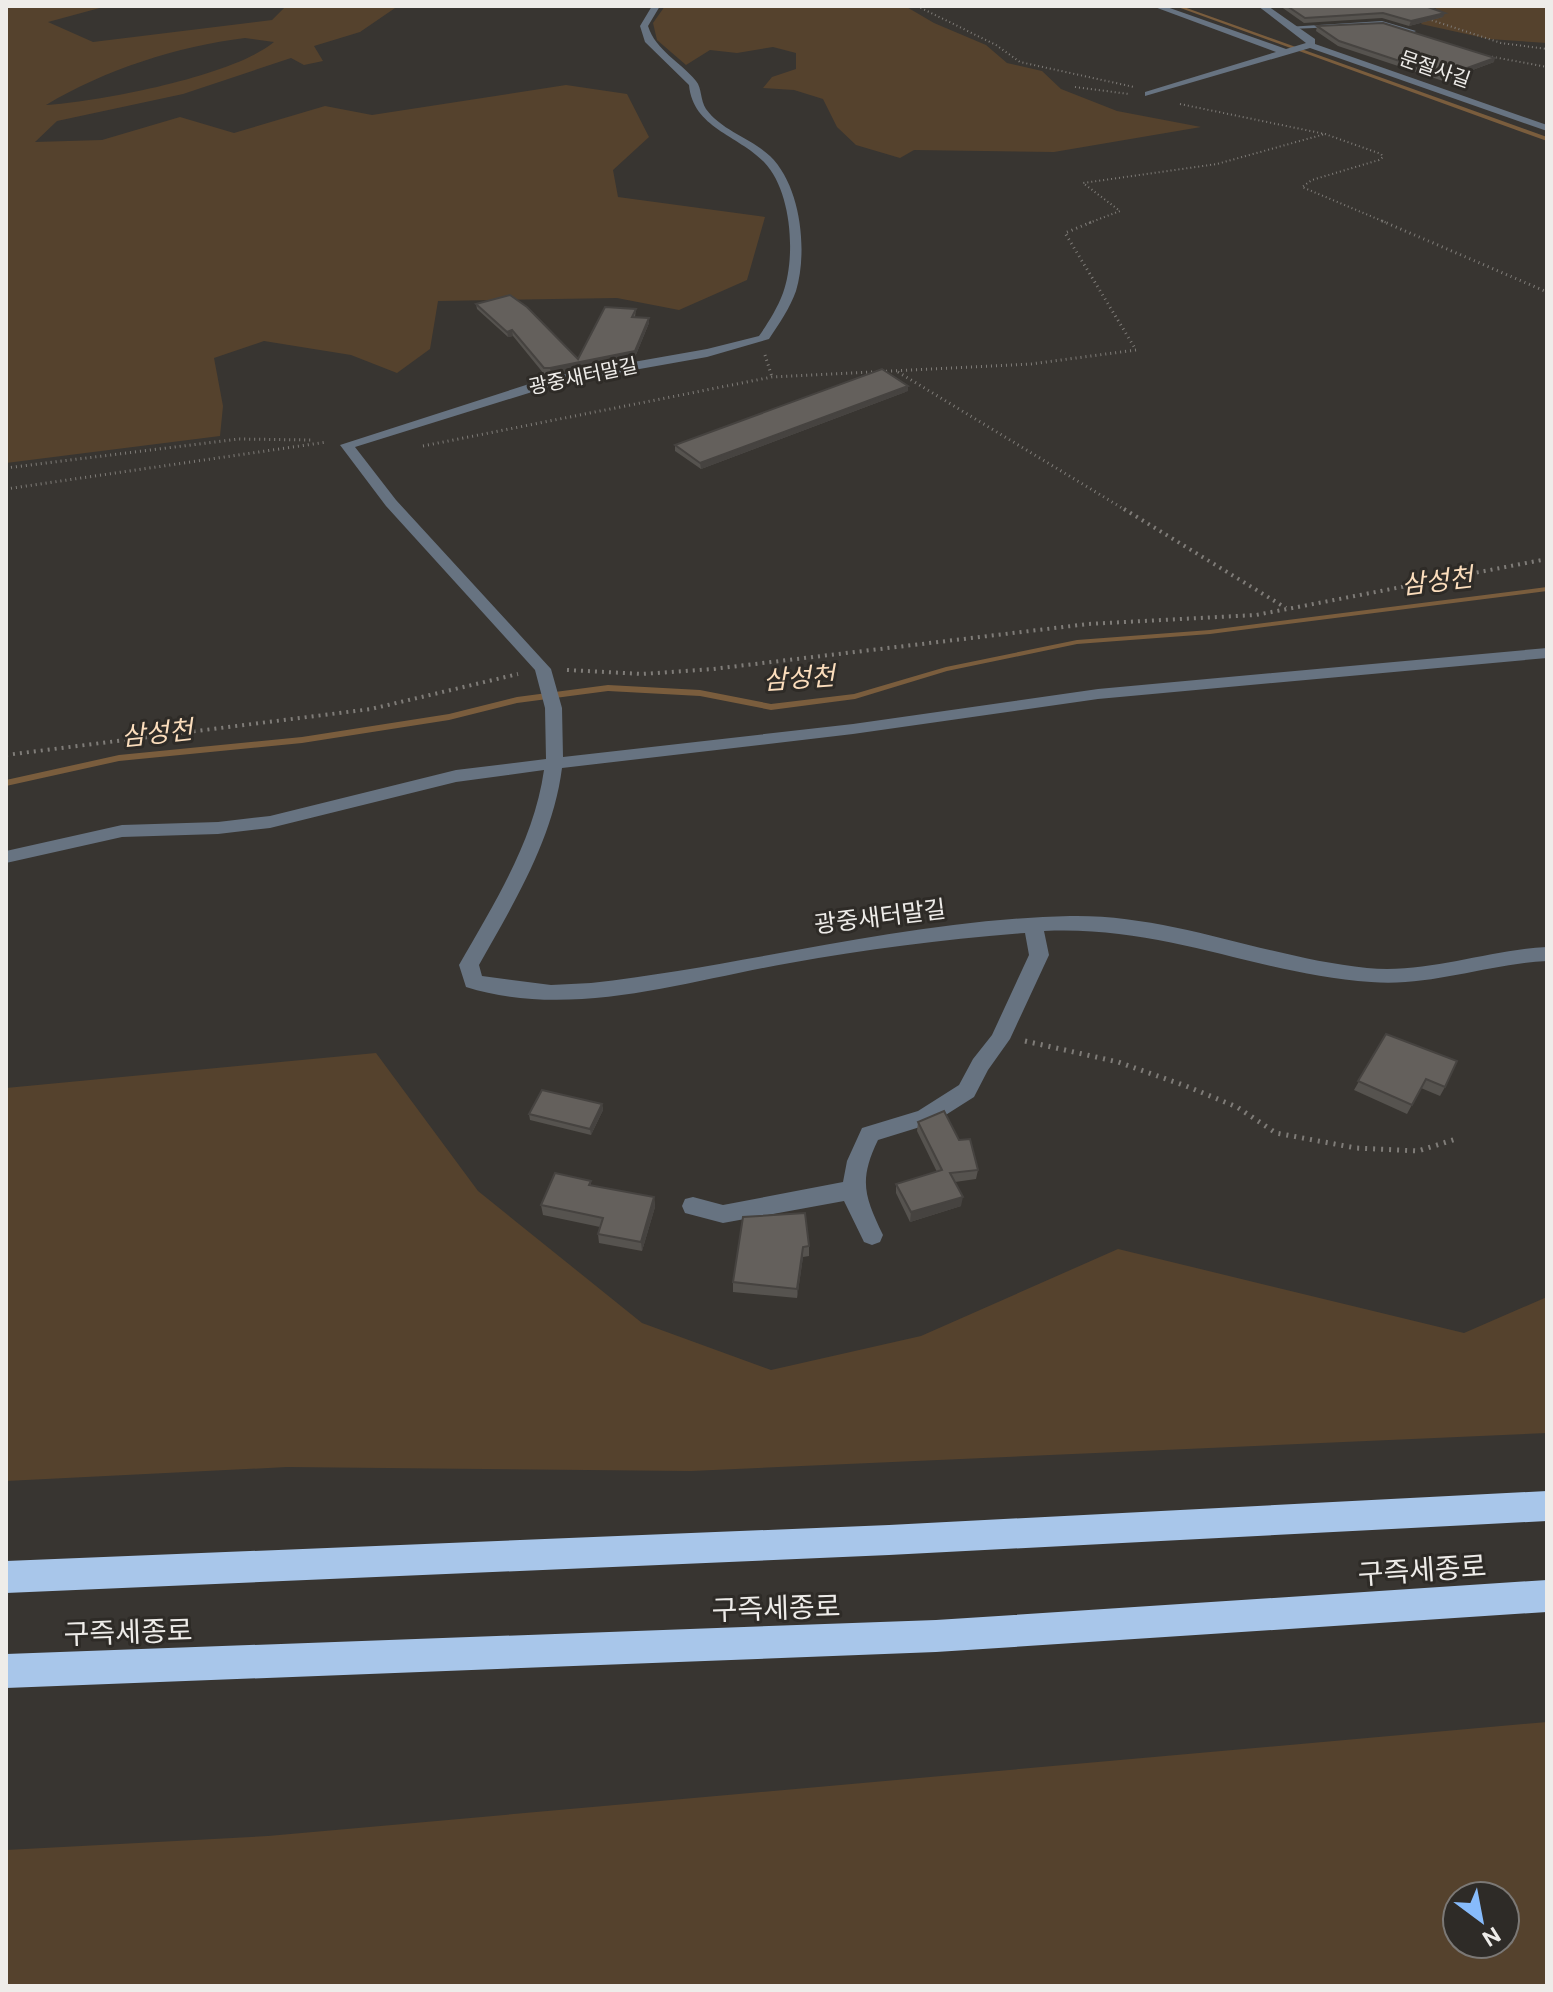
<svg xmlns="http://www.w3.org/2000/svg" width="1553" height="1992" font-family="'DM Sans','Noto Sans KR',sans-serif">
<rect width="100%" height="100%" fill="#383531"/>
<!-- green -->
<path fill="#55422d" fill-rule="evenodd" d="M6 6H107L48 22 93 42 272 20 286 6H398L360 32 314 46 323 61 304 65 291 58 183 94 57 121 35 142 102 140 180 117 234 133 325 106 372 115 566 85 627 94 649 137 613 170 618 197 765 217 747 280 679 310 617 298 438 301 430 349 397 373 351 355 264 341 214 358 223 406 220 436 6 463ZM245 38 274 42C233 76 102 101 46 105 104 70 178 46 245 38Z
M665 6H905L934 23 986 45 1007 63 1042 71 1061 89 1117 111 1201 127 1054 152 914 150 900 158 856 145 837 127 823 99 794 90 763 88 772 77 796 69V53L773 47 737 53 710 50 686 65 657 40 653 23Z
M1438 6H1547V43L1489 39 1421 24Z
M376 1053 478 1191 642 1323 771 1370 921 1336 1118 1249 1464 1333 1547 1297V1433L691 1471 287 1467 6 1481V1088Z
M1547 1722V1986H6V1850L268 1836ZM1505 1896V1944H1457V1896Z"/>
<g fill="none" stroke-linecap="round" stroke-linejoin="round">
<!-- stream -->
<path fill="#7a5d3d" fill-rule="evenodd" d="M1175 6H1181L1547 137V141Z
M1547 587V591L1210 634 1077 644 947 671 855 699 771 710 700 696 608 691 517 703 449 720 302 743 119 761 6 786V780L119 755 302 737 449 714 517 697 608 685 700 690 771 704 854 694 946 667 1077 640 1210 630Z"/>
<!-- path-far3 -->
<path stroke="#7f7c78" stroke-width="2" stroke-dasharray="1 3" stroke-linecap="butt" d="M917 6 996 45 1020 62 1134 87
M1428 19 1501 43 1547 49
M1488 56 1547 67
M1075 87 1129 94
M1180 104 1325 134 1381 154 1383 157 1379 160 1312 180 1302 187 1387 223
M1089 223 1120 211 1083 183 1217 164 1325 134"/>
<!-- path-far2 -->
<path stroke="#7f7c78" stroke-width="3" stroke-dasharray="1 4" stroke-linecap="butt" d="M1382 221 1547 292
M765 355 772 377
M898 372 1127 511
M423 446 772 377 1031 364 1136 350 1065 233 1094 221
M6 468 239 439 311 440
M6 489 327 442"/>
<!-- path-far1 -->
<path stroke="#7f7c78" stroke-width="4" stroke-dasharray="2 5" stroke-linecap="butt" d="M1124 509 1286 608
M567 670 642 674 713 669 1088 624 1256 615 1547 559
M6 755 371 709 518 674"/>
<!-- path -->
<path stroke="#7f7c78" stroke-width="5" stroke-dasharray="2 6" stroke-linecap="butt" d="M1025 1041 1118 1062 1186 1086 1237 1107 1276 1133 1356 1148 1418 1151 1456 1139"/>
<!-- lane -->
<path fill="#677381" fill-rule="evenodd" d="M1382 21 1416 31 1412 33 1382 25 1291 29 1287 27Z"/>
<!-- street -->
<path fill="#677381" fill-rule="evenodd" d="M652 6H660L648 26C656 51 680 61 696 81 702 88 700 100 706 109 722 131 751 138 770 156 801 186 808 251 796 291 790 308 779 324 769 339L707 357 561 383 355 447 396 500 551 669 562 708 563 757 853 724 1098 689 1547 648V658L1098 699 853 734 562 768C553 839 514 903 479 965L482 976 551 985 591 983C751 965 907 920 1070 916 1172 914 1267 958 1367 968 1428 974 1487 950 1547 947V961C1488 964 1430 987 1371 982 1257 974 1164 925 1044 931L1049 955 1010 1039 988 1070 974 1097 933 1123 878 1140C858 1181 865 1197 883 1235L880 1242 872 1245 864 1242 844 1201 723 1223 685 1213 682 1206 685 1199 693 1197 723 1205 843 1182 847 1161 862 1128 918 1111 959 1085 973 1059 992 1035 1029 955 1025 933C946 939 868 949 790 963 685 981 572 1020 466 987L459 965C494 904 534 841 544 770L456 782 270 828 218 834 122 837 6 863V851L122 825 218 822 270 816 456 770 546 759 545 708 535 670 386 506 340 445 554 376 707 349 759 336C768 323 777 309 783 293 796 257 792 191 764 162 738 135 693 128 689 85L645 42 640 26Z
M1152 6H1164L1286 49 1306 43 1258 6H1268L1315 39V44L1547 125V131L1310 48 1145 96V92L1276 52Z
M1369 6H1393L1389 9Z"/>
<!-- highway -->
<path fill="#a8c6ea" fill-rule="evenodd" d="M1547 1491V1521L889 1555 6 1593V1561L889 1525Z
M1547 1580V1612L936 1652 6 1688V1654L936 1620Z"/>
</g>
<!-- wall -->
<path fill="#56534f" d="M1280 6H1384L1443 17 1409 26 1382 18 1304 23Z
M1317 26 1494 62 1443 81 1338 46 1316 31Z
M476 304 578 359 636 309 635 317 649 318V323L635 357 551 374H544L513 336 508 337 477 309Z
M908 391 701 469 675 451V445Z
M1386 1034 1445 1087 1440 1096 1421 1088 1407 1114 1354 1090Z
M602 1104 603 1110 591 1135 530 1120 529 1114Z
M918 1122 959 1140 978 1170 976 1179 955 1182 961 1206 910 1222 896 1193V1184L937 1172 917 1131Z
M591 1181V1185L654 1197 655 1207 642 1251 599 1243 598 1234 600 1227 543 1215 541 1205Z
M743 1217 809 1246V1256L803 1257 797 1298 733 1292V1282Z"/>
<!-- shaded-wall -->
<path fill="#464340" d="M1445 13 1443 17 1409 26 1411 21Z
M1495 58 1494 62 1443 81 1445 76Z
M649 318V323L635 357 551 374 550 368 635 351Z
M512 330 513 336 508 337 507 332Z
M908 386V391L701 469 700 463Z
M602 1104 603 1110 591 1135 590 1129Z
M654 1197 655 1207 642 1251 641 1242Z
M963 1197 961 1206 910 1222 911 1212Z
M803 1247V1257L797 1298V1289Z"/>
<!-- building -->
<path fill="#64605c" stroke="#464340" stroke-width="2" d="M1287 6H1384L1390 7 1391 6H1425L1445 13 1411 21 1383 13 1305 18Z
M1383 23 1495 58 1445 76 1339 41 1317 26Z
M510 295 527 307 578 359 605 307 636 309 632 317 649 318 635 351 550 368H544L512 330 507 332 476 304Z
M882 369 908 386 700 463 675 445Z
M1386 1034 1457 1061 1445 1087 1426 1079 1412 1105 1358 1081Z
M542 1090 602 1104 590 1129 529 1114Z
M944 1111 959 1140 970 1139 978 1170 950 1173 963 1197 911 1212 896 1184 942 1170 918 1122Z
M555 1173 591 1181 589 1185 654 1197 641 1242 598 1234 603 1218 541 1205Z
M805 1213 809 1246 803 1247 797 1289 733 1282 743 1217Z"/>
<g text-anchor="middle" stroke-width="6" stroke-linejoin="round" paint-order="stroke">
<!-- far-street labels -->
<g font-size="20" fill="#eeece9" stroke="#2e2b27">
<text transform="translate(1435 69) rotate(19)" y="7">문절사길</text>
<text transform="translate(583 376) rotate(-12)" y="7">광중새터말길</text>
</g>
<!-- street labels -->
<g font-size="24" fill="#eeece9" stroke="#2e2b27">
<text transform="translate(880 917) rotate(-7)" y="8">광중새터말길</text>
</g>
<!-- water labels -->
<g font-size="26" font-style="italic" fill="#fbddbc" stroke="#2e2b27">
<text transform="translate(1437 581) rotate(-7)" y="9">삼성천</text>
<text transform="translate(799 678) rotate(-4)" y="9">삼성천</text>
<text transform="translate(157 733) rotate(-6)" y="9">삼성천</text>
</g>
<!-- near-street labels -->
<g font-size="28" fill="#eeece9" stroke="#2e2b27">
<text transform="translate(1422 1570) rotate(-4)" y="10">구즉세종로</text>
<text transform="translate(776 1608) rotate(-2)" y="10">구즉세종로</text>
<text transform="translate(128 1632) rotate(-2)" y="10">구즉세종로</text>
</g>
</g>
<!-- border -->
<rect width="1553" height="1992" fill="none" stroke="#eeece9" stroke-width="16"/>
<!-- north arrow -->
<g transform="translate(1481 1920) rotate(148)"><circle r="38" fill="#2e2b27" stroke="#7b7875" stroke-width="2"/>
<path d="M0-6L14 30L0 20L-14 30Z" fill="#87bbfb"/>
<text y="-12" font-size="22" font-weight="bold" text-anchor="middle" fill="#eeece9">N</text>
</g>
</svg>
